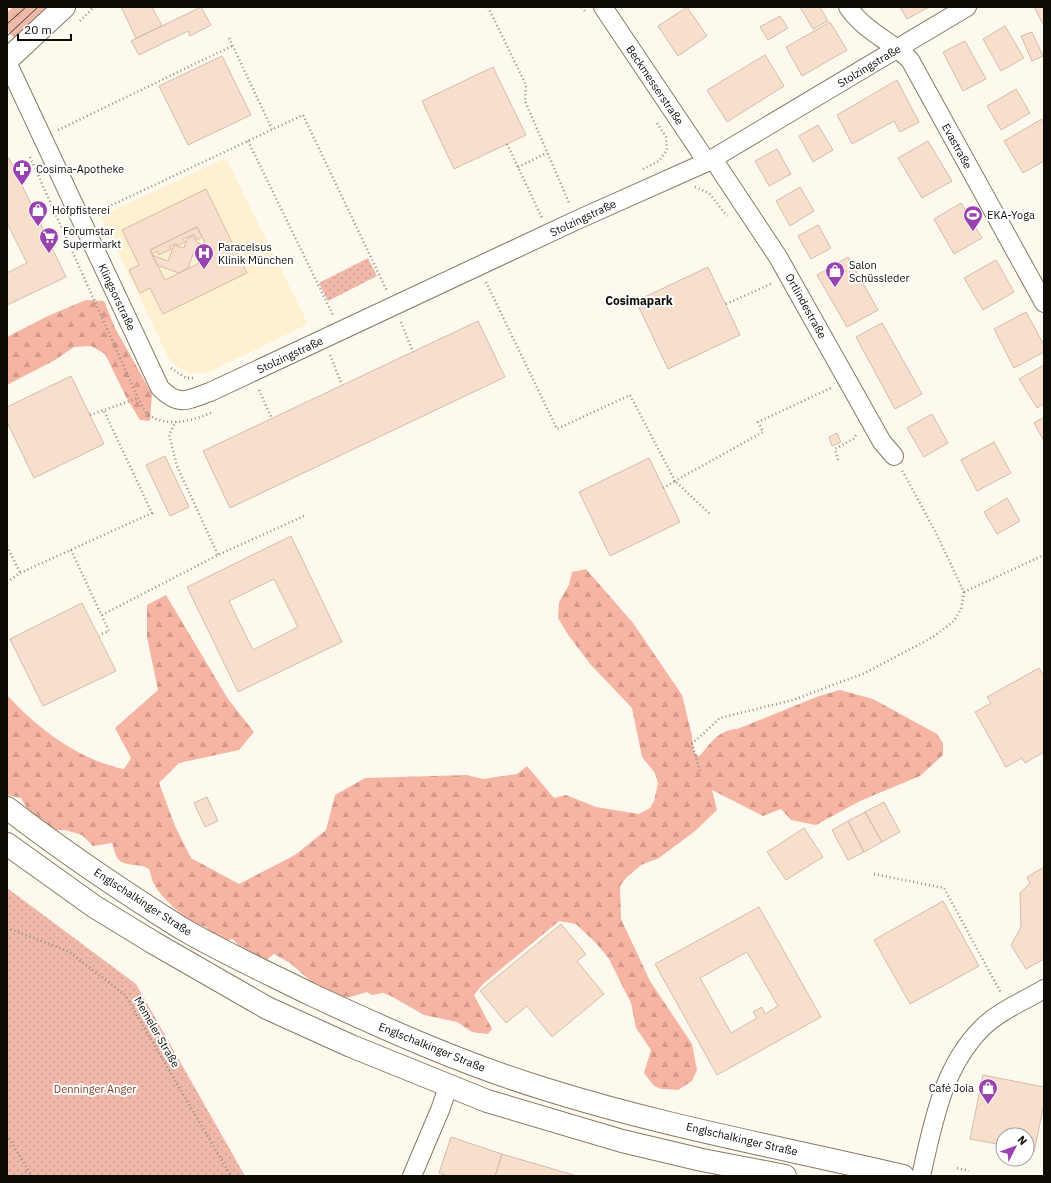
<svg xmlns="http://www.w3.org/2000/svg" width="1051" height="1183" font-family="'IBM Plex Sans',sans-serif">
<defs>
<pattern id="grass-tufts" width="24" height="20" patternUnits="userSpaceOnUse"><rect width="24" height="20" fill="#efb8a9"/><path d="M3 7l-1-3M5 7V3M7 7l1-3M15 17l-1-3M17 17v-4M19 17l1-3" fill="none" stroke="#cc9d90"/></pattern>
<pattern id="forest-firs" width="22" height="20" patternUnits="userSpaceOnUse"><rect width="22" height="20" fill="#f6b4a2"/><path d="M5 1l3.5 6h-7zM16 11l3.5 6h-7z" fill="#d2998a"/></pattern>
<pattern id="park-dots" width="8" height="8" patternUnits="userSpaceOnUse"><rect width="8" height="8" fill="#efb8a9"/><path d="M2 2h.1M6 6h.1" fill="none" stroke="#cc9d90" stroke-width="1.8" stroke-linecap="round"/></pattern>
</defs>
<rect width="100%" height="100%" fill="#fef9ef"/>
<!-- built -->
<path fill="#fff0cf" d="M226 158 308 324 207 373H189L173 364 167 355 101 216Z"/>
<!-- grass -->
<path fill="url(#grass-tufts)" d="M13 7H54L16 40 7 30V13Z"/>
<!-- forest -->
<path fill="url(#forest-firs)" d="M86 300 104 301 115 328 152 394 150 421 140 420 126 397 105 354 91 346 74 347 55 360 7 385V337L50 315Z
M586 569 633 623 682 695 692 736 694 752 699 757C710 744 718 730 737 729L819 696 840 690 873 699 937 734 943 743V755L920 776 860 801 816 825 791 820 781 809 763 816 712 790 717 810 695 831 659 858 641 865 626 878 620 886 621 919 650 981 692 1044 697 1070 692 1081 678 1090 662 1089 654 1086 644 1073 651 1050 636 1028 631 1003 609 959 596 943 576 924 559 921 483 984 474 995 492 1029 488 1034 472 1032 457 1022 424 1015 389 995 383 993 372 995 367 992 350 997 332 996 314 984 290 963 274 954 264 962 239 946 233 939 223 941 210 933 206 927C189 923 160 898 153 882 151 878 151 873 149 869 141 863 124 867 118 859 115 855 114 848 112 843L93 846 82 835 65 830H49L31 815 21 798 7 795V695C38 729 79 760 124 769L131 758 115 728 158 690 147 637V605L166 595 228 699 254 732 239 750 179 763 159 783 175 826 191 858 239 884 295 855 326 830 335 795 365 778 467 775 483 779 517 774 527 766 554 798 566 795 596 807 639 814 650 808 654 801 658 783 655 773 642 757 632 708 591 665 569 636 558 618 559 602 569 585 572 572Z"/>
<!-- park -->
<path fill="url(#park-dots)" d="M368 258 377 276 328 301 319 283Z
M7 888 136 984 245 1176H7Z"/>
<!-- building -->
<path fill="#f7dfcc" stroke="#d2bca9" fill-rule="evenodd" d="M121 7H152L162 26 136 38Z
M201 7 211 25 190 36 188 31 139 55 131 41Z
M687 7 707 36 678 56 658 26Z
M800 7H820L828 21 813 29Z
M900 7H929L907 19Z
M1034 7H1044V24H1043Z
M780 16 788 28 768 40 760 27Z
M830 22 847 50 802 76 786 47Z
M1005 26 1024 58 1001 71 983 39Z
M1032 32 1043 56 1032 61 1021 36Z
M965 41 986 79 963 91 943 52Z
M765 55 784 86 727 122 707 90Z
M222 56 251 115 188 145 159 86Z
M493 67 526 135 454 169 422 101Z
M897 80 919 122 900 132 894 121 852 144 837 115Z
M1016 89 1030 113 1001 130 987 106Z
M1042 119 1044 123V161L1023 173 1004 141Z
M818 125 833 150 813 162 799 136Z
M928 141 952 181 922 198 898 158Z
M777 149 791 174 769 186 755 161Z
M9 158 66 277 7 305V273L27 263 7 223V159Z
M800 187 814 211 790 226 776 201Z
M206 189 247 273 163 314 150 288 140 293 129 270 139 265 122 230ZM197 227 212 257 165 280 150 250Z
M961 203 982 238 954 254 934 219Z
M818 225 831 248 811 259 798 236Z
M197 227 202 237 197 240 194 234 183 239 185 242 177 246 176 243 170 246 171 249 159 255 157 251 152 254 150 250Z
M193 236 197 243 206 245 212 257 208 259 193 254 188 268 179 273 157 265 152 255 168 261 174 245 184 248 187 239Z
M848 257 878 310 847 327 817 275Z
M996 260 1014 292 983 310 964 278Z
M708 267 740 335 668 369 636 301Z
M1026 312 1044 345V352L1014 368 994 329Z
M478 321 505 377 230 508 203 451Z
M882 323 922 394 895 409 856 337Z
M1044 365V404L1037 408 1019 379Z
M71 376 104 444 34 478 7 422V407Z
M932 414 948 443 924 457 907 428Z
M1044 417V441L1034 423Z
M837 433 841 442 832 446 829 437Z
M994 442 1011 473 977 491 961 460Z
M165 456 189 507 170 516 146 465Z
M649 458 680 522 610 556 579 492Z
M1007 498 1020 521 997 534 984 512Z
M291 536 342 642 238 692 187 587ZM274 579 298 627 253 650 229 601Z
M82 603 116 671 43 706 10 639Z
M1039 668 1044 676V752L1025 763 1022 758 1006 767 975 712 991 703 987 697Z
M207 797 218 821 205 827 194 803Z
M884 802 900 832 882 842 865 812Z
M865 812 882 842 864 852 848 821Z
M848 821 864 852 848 860 832 830Z
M804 828 823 857 786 880 767 852Z
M1044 867V959L1026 969 1011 945 1021 927 1020 893 1030 883 1027 877Z
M943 901 979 966 910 1004 874 940Z
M759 907 821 1017 717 1075 655 964ZM747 952 778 1006 765 1014 762 1007 753 1012 757 1018 731 1033 700 978Z
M561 924 586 954 577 961 604 994 552 1037 527 1006 506 1023 480 991Z
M983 1075 1044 1087V1104L1034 1152 1027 1150V1135H1003V1145L970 1139Z
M451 1137 502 1154 495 1176H448L439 1173Z
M502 1154 577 1176H495Z"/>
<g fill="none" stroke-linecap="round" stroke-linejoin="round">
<!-- street casing -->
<g stroke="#857a63" stroke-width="20">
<path id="street" d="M603 7 707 162
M848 7C864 31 891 41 910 60L1044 303
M7 62 160 388C179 407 187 400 210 392L577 220 707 162 967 7
M713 159 778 257 882 442 894 456
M412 1176 440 1110 448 1087
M921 1176C933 1124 942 1068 982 1028 999 1011 1024 1001 1044 989"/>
</g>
<!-- secondary casing -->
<g stroke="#857a63" stroke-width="24">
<path id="secondary" d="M7 60 64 7
M7 808C63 851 122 891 181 928 222 952 266 972 308 993 385 1029 463 1064 545 1089 662 1126 784 1148 903 1176
M7 844 95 907 154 943 267 1008 351 1046 487 1101 622 1141 702 1160 785 1176"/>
</g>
<!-- path -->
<path stroke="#928e85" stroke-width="2.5" stroke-dasharray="1 3" stroke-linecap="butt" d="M488 7 526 85 525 101 570 205
M582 7 586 13
M80 21 94 7
M229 38 272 129
M58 130 232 46
M248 141 333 315
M507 144 542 218
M30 157 138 398C141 403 144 411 148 414 166 429 195 420 213 412
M518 167 547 153
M643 169 659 161 667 150 666 137 657 123
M695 187 709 193 727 216
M97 212 303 115 387 291
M486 282 557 429 630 395 675 481 763 432 758 422 831 388
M726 304 773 283
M401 322 413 352
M330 355 342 385
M171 368 186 378H195
M259 390 272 419
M90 415 138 398
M176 421 169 435 177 466 218 555
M838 460 835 449 855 438 856 433
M663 488 675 481 711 515
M7 546 20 573
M71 550 109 631 99 635
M7 582 20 573 152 513 104 411
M964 592 1044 555
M102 615 218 555 306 515
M700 771 692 744 720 718 793 700 865 673 933 637 954 621 961 609 964 592 936 533 902 470
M874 874 944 888 1001 993
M7 928 68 951 125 995 231 1176
M7 1135 32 1176
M957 1168 969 1171
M24 1176 27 1169"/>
<!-- street -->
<use href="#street" stroke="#fff" stroke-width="18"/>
<!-- secondary -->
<use href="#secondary" stroke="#fff" stroke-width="22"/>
<!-- tram -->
<path stroke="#413d36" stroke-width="1" d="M7 24 26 7
M7 36 38 7"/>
</g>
<!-- icons -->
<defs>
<g id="pharmacy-pin" transform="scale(1)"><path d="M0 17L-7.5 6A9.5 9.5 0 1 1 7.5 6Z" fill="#9843b0" stroke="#fff"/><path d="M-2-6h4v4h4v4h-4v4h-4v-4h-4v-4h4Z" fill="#fff"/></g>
<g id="shop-pin" transform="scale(1)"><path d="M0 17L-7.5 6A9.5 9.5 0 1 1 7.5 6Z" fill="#9843b0" stroke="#fff"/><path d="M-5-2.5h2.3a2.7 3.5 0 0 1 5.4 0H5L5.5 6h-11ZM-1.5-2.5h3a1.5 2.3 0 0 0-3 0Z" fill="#fff"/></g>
<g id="stadium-pin" transform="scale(1)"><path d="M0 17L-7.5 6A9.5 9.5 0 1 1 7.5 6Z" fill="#9843b0" stroke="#fff"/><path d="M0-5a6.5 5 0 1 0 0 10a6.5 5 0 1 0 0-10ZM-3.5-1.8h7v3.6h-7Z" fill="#fff"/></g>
<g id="supermarket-pin" transform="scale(1)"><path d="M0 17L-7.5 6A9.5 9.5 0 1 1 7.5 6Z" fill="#9843b0" stroke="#fff"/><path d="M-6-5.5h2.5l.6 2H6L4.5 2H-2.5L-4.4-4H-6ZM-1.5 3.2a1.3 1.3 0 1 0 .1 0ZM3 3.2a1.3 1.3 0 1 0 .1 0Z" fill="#fff"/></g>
<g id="hospital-pin" transform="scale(1)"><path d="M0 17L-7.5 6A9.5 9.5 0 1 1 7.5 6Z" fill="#9843b0" stroke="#fff"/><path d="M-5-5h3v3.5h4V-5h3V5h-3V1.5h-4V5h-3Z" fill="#fff"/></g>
</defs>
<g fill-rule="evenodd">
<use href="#pharmacy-pin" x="22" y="169"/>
<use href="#shop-pin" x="38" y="210"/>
<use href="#stadium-pin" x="973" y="215"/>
<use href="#supermarket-pin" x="49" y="237"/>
<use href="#hospital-pin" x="204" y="253"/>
<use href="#shop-pin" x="835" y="271"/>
<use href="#shop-pin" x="988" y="1088"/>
</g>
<g text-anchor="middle" stroke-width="4" stroke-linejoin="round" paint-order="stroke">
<!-- street labels -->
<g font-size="11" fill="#0e0b04" stroke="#fff">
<text transform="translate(869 66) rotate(-31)" y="4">Stolzingstraße</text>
<text transform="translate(655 85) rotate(56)" y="4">Beckmesserstraße</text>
<text transform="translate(957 146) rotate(61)" y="4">Evastraße</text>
<text transform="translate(583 218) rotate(-25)" y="4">Stolzingstraße</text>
<text transform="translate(117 297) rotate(65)" y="4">Klingsorstraße</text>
<text transform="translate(806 306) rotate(61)" y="4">Ortlindestraße</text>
<text transform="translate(290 355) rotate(-25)" y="4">Stolzingstraße</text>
<text transform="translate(143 902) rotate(33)" y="4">Englschalkinger Straße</text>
<text transform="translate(157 1032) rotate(60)" y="4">Memeler Straße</text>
<text transform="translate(432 1047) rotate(22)" y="4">Englschalkinger Straße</text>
<text transform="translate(742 1139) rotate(13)" y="4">Englschalkinger Straße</text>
</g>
<!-- poi labels -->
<g font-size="11" fill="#0e0b04" stroke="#fff" text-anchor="start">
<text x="36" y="173">Cosima-Apotheke</text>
<text x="52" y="214">Hofpfisterei</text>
<text x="987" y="219">EKA-Yoga</text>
<text x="63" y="235">Forumstar<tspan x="63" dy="13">Supermarkt</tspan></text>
<text x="218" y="251">Paracelsus<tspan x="218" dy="13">Klinik München</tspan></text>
<text x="849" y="269">Salon<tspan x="849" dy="13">Schüssleder</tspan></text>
<text x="974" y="1092" text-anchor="end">Café Joia</text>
</g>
<!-- park labels -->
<g font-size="11" fill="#883a26" stroke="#fff">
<text x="95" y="1093">Denninger Anger</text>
</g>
<!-- neighbourhood labels -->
<g font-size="12" font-weight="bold" fill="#0e0b04" stroke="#fff">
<text x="639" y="305">Cosimapark</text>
</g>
</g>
<!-- border -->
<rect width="1051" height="1183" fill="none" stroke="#0e0b04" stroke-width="16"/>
<!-- north arrow -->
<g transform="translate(1015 1147) rotate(48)"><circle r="19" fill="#ffffff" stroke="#9f9d9b"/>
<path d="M0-3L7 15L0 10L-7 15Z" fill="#9843b0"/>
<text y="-6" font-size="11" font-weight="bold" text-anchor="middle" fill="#0e0b04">N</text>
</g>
<!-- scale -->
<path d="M18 34v6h53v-6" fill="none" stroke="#0e0b04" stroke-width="2"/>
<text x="24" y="34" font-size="12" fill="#0e0b04" stroke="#ffffff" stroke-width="3" paint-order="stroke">20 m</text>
</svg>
